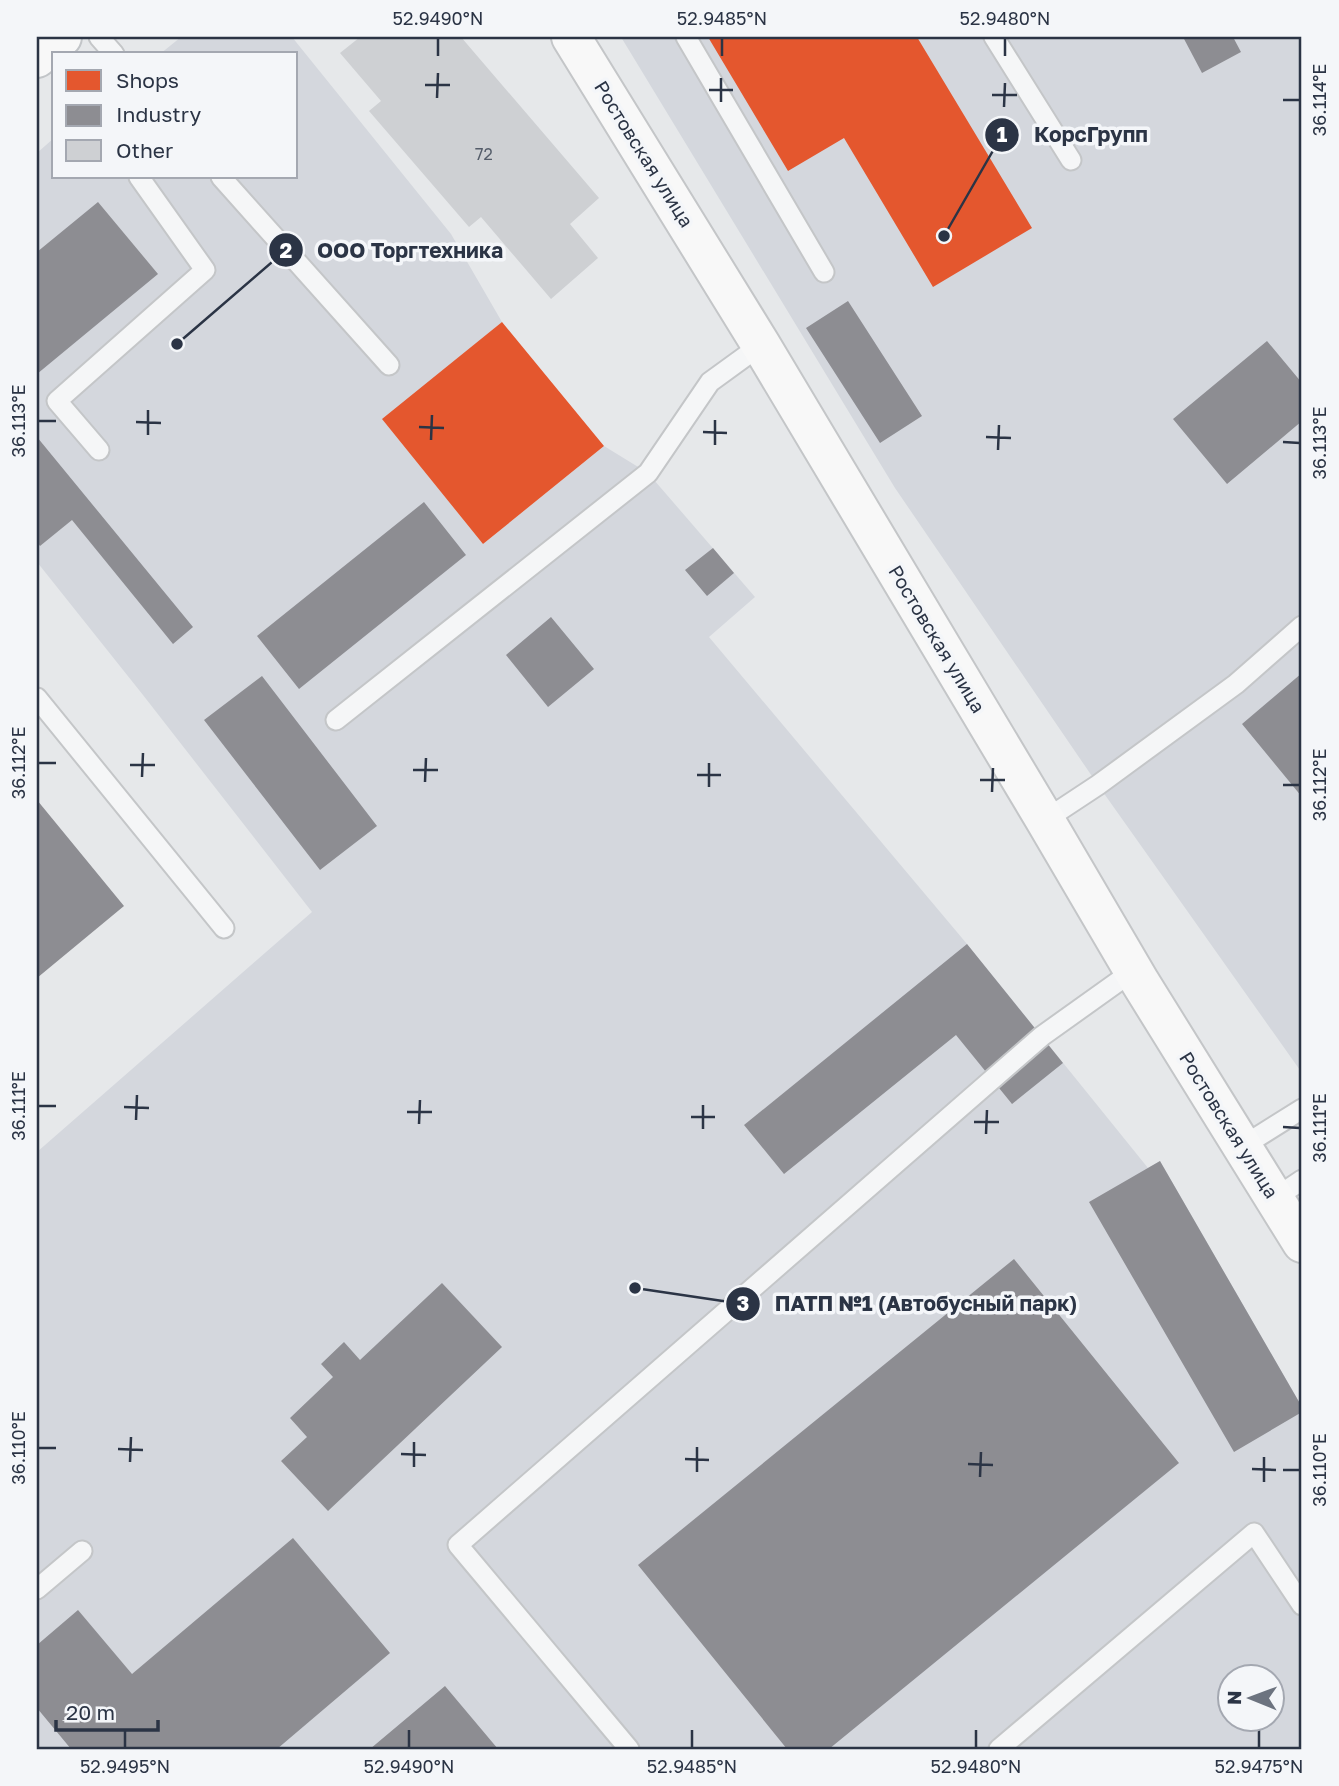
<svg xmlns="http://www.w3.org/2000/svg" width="1339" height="1786" font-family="'Golos Text',sans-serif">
<rect width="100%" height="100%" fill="#e6e8ea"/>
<!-- built -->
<path fill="#d4d7dd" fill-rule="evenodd" d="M181 37H292L451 234 502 322 383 420 483 544 604 446 648 473 755 597 709 637 967 944 1148 1168 1160 1161 1302 1407V1749H37V1152L312 912 143 695 37 562V153L54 138V177H296V54H160ZM1230 1678H1272V1720H1230Z
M621 37H1302V1073L1098 785 895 488Z"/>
<!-- shops -->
<path fill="#e4572e" d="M708 37H917L1032 228 933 287 844 138 788 171Z
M502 322 604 446 483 544 382 419Z"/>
<!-- industry -->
<path fill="#8d8d92" d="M1183 37H1233L1241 52 1202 73Z
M98 202 158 274 37 374V252Z
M848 301 922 416 880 443 806 328Z
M1267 341 1302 383V421L1227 484 1173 419Z
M37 437 193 627 173 644 72 520 40 546 37 542Z
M424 502 466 555 299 689 257 636Z
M713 548 734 573 707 596 685 570Z
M551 617 594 669 548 707 506 655Z
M1302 673V797L1242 724Z
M262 676 377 826 320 870 204 720Z
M37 800 124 906 37 978Z
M967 944 1063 1063 1012 1104 956 1035 784 1174 744 1125Z
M1160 1161 1302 1407V1412L1234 1452 1089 1202Z
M1014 1259 1179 1463 829 1749H787L638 1565Z
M442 1283 502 1347 328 1511 281 1461 307 1437 290 1418 333 1377 321 1364 344 1342 360 1360Z
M293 1538 390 1653 277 1749H71L37 1708V1645L78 1610 132 1674Z
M445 1686 498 1749H370Z"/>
<!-- building -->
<path fill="#ced0d3" d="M360 37H461L599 198 570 224 598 258 551 299 481 217 469 227 369 111 381 101 340 53Z"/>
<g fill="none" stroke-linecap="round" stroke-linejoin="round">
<!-- lane casing -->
<g stroke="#c4c6c8" stroke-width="23">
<path id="lane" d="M99 37 114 54
M686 37 824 272
M994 37 1071 160
M221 177 389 365
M99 450 57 401 205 270 139 177
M37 698 224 928
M336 720 648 473 710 382 761 345
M1045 820 1098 785 1236 684 1302 626
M1243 1146 1302 1109
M1275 1198 1302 1180
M37 1589 82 1551
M629 1749 458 1545 1042 1036 1133 971
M999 1749 1254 1533 1302 1605"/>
</g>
<!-- secondary casing -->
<g stroke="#c4c6c8" stroke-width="42">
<path id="secondary" d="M571 37 761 345 1045 820 1140 982 1302 1243"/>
</g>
<!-- primary casing -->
<g stroke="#c2c5c8" stroke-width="42">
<path id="primary" d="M37 58 62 37"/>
</g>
<!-- lane -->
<use href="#lane" stroke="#f5f6f7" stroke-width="19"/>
<!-- secondary -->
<use href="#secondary" stroke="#f8f8f8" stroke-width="38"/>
<!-- primary -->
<use href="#primary" stroke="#f8f8f8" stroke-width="38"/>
</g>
<!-- ticks -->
<path fill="none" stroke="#2b3445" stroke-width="2.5" d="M438 56V38M722 56V38M1005 56V38M425 85H450M709 90H733M992 95H1017M437 98 438 73M1283 100H1300M721 102V78M1004 107 1005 83M38 421H56M136 422 161 423M419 427 444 428M703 432 727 433M148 435V410M986 437 1011 438M431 440 432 415M1283 442 1300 443M715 445V420M998 450 999 425M38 763H56M130 765H155M413 770H438M697 775H721M142 777 143 753M980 780H1005M425 782 426 758M1283 785H1300M709 787V763M992 792 993 768M38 1106H56M124 1107 149 1108M407 1112H432M691 1117H715M136 1120 137 1095M974 1122H999M419 1124 420 1100M1283 1127 1300 1128M703 1129V1105M986 1134 987 1110M38 1448H56M118 1449 143 1450M401 1454 426 1455M685 1459 709 1460M130 1462 131 1437M968 1464 993 1465M414 1467V1442M1252 1469 1276 1470M1283 1470H1300M697 1472V1447M980 1477 981 1452M1264 1482V1457M125 1748V1730M409 1748V1730M692 1748V1730M976 1748V1730M1259 1748V1730"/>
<g text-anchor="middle" stroke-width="7" stroke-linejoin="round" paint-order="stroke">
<!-- number labels -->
<g font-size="16" fill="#545c69">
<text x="484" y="160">72</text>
</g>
<!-- street labels -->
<g font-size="19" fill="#2b3445" stroke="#f4f6f9">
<text transform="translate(644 154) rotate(58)" y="7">Ростовская улица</text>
<text transform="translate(937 639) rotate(59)" y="7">Ростовская улица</text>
<text transform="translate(1229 1125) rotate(58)" y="7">Ростовская улица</text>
</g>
</g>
<!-- callouts -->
<path fill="none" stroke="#2b3445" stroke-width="2.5" d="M944 236L1002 135M177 344L286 250M635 1288L743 1304"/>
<g fill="#2b3445" stroke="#f4f6f9" stroke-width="2.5">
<circle cx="944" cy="236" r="7"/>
<circle cx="177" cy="344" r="7"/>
<circle cx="635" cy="1288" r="7"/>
<circle cx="1002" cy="135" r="18"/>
<circle cx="286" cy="250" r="18"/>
<circle cx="743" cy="1304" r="18"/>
</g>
<g font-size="21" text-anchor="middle" font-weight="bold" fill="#fff">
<text x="1002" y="142">1</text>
<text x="286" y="258">2</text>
<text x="743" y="1311">3</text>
</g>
<g font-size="21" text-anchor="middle" font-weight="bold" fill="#2b3445" stroke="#f4f6f9" stroke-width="7" stroke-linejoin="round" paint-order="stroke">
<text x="1091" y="142">КорсГрупп</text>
<text x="410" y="258">ООО Торгтехника</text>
<text x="926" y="1311">ПАТП №1 (Автобусный парк)</text>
</g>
<!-- border -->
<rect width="1339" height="1786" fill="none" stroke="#f4f6f9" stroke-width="77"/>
<!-- legend -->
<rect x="52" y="52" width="245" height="126" fill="#f4f6f9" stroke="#a4a8b1" stroke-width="2"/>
<rect x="66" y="70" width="35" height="21" fill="#e4572e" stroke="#a4a8b1" stroke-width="2"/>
<text x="116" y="88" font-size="21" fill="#2b3445">Shops</text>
<rect x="66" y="105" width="35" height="21" fill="#8d8d92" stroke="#a4a8b1" stroke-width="2"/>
<text x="116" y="122" font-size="21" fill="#2b3445">Industry</text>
<rect x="66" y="140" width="35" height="21" fill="#ced0d3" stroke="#a4a8b1" stroke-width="2"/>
<text x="116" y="158" font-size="21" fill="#2b3445">Other</text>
<!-- north arrow -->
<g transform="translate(1251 1698) rotate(271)"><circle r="33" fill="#f4f6f9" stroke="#a4a8b1" stroke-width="2"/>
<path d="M0-5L12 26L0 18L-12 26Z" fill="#6c737f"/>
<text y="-10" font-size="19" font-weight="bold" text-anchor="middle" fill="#2b3445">N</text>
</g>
<!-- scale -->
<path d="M56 1720v10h102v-10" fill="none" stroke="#2b3445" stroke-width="3.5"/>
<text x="66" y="1720" font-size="21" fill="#2b3445" stroke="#f4f6f9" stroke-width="5" paint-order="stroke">20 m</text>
<rect x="38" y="38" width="1262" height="1710" fill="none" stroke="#2b3445" stroke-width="2.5"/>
<g font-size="18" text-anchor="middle" fill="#2b3445">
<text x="438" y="25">52.9490°N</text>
<text x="722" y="25">52.9485°N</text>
<text x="1005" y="25">52.9480°N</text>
<text transform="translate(1320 100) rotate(-90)" y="6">36.114°E</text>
<text transform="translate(19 421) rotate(-90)" y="6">36.113°E</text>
<text transform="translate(1320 443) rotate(-90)" y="6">36.113°E</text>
<text transform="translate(19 763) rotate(-90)" y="6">36.112°E</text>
<text transform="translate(1320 785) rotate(-90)" y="6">36.112°E</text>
<text transform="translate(19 1106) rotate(-90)" y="6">36.111°E</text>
<text transform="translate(1320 1128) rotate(-90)" y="6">36.111°E</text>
<text transform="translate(19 1448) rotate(-90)" y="6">36.110°E</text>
<text transform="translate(1320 1470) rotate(-90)" y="6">36.110°E</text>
<text x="125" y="1773">52.9495°N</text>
<text x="409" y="1773">52.9490°N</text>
<text x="692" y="1773">52.9485°N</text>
<text x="976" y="1773">52.9480°N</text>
<text x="1259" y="1773">52.9475°N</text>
</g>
</svg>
